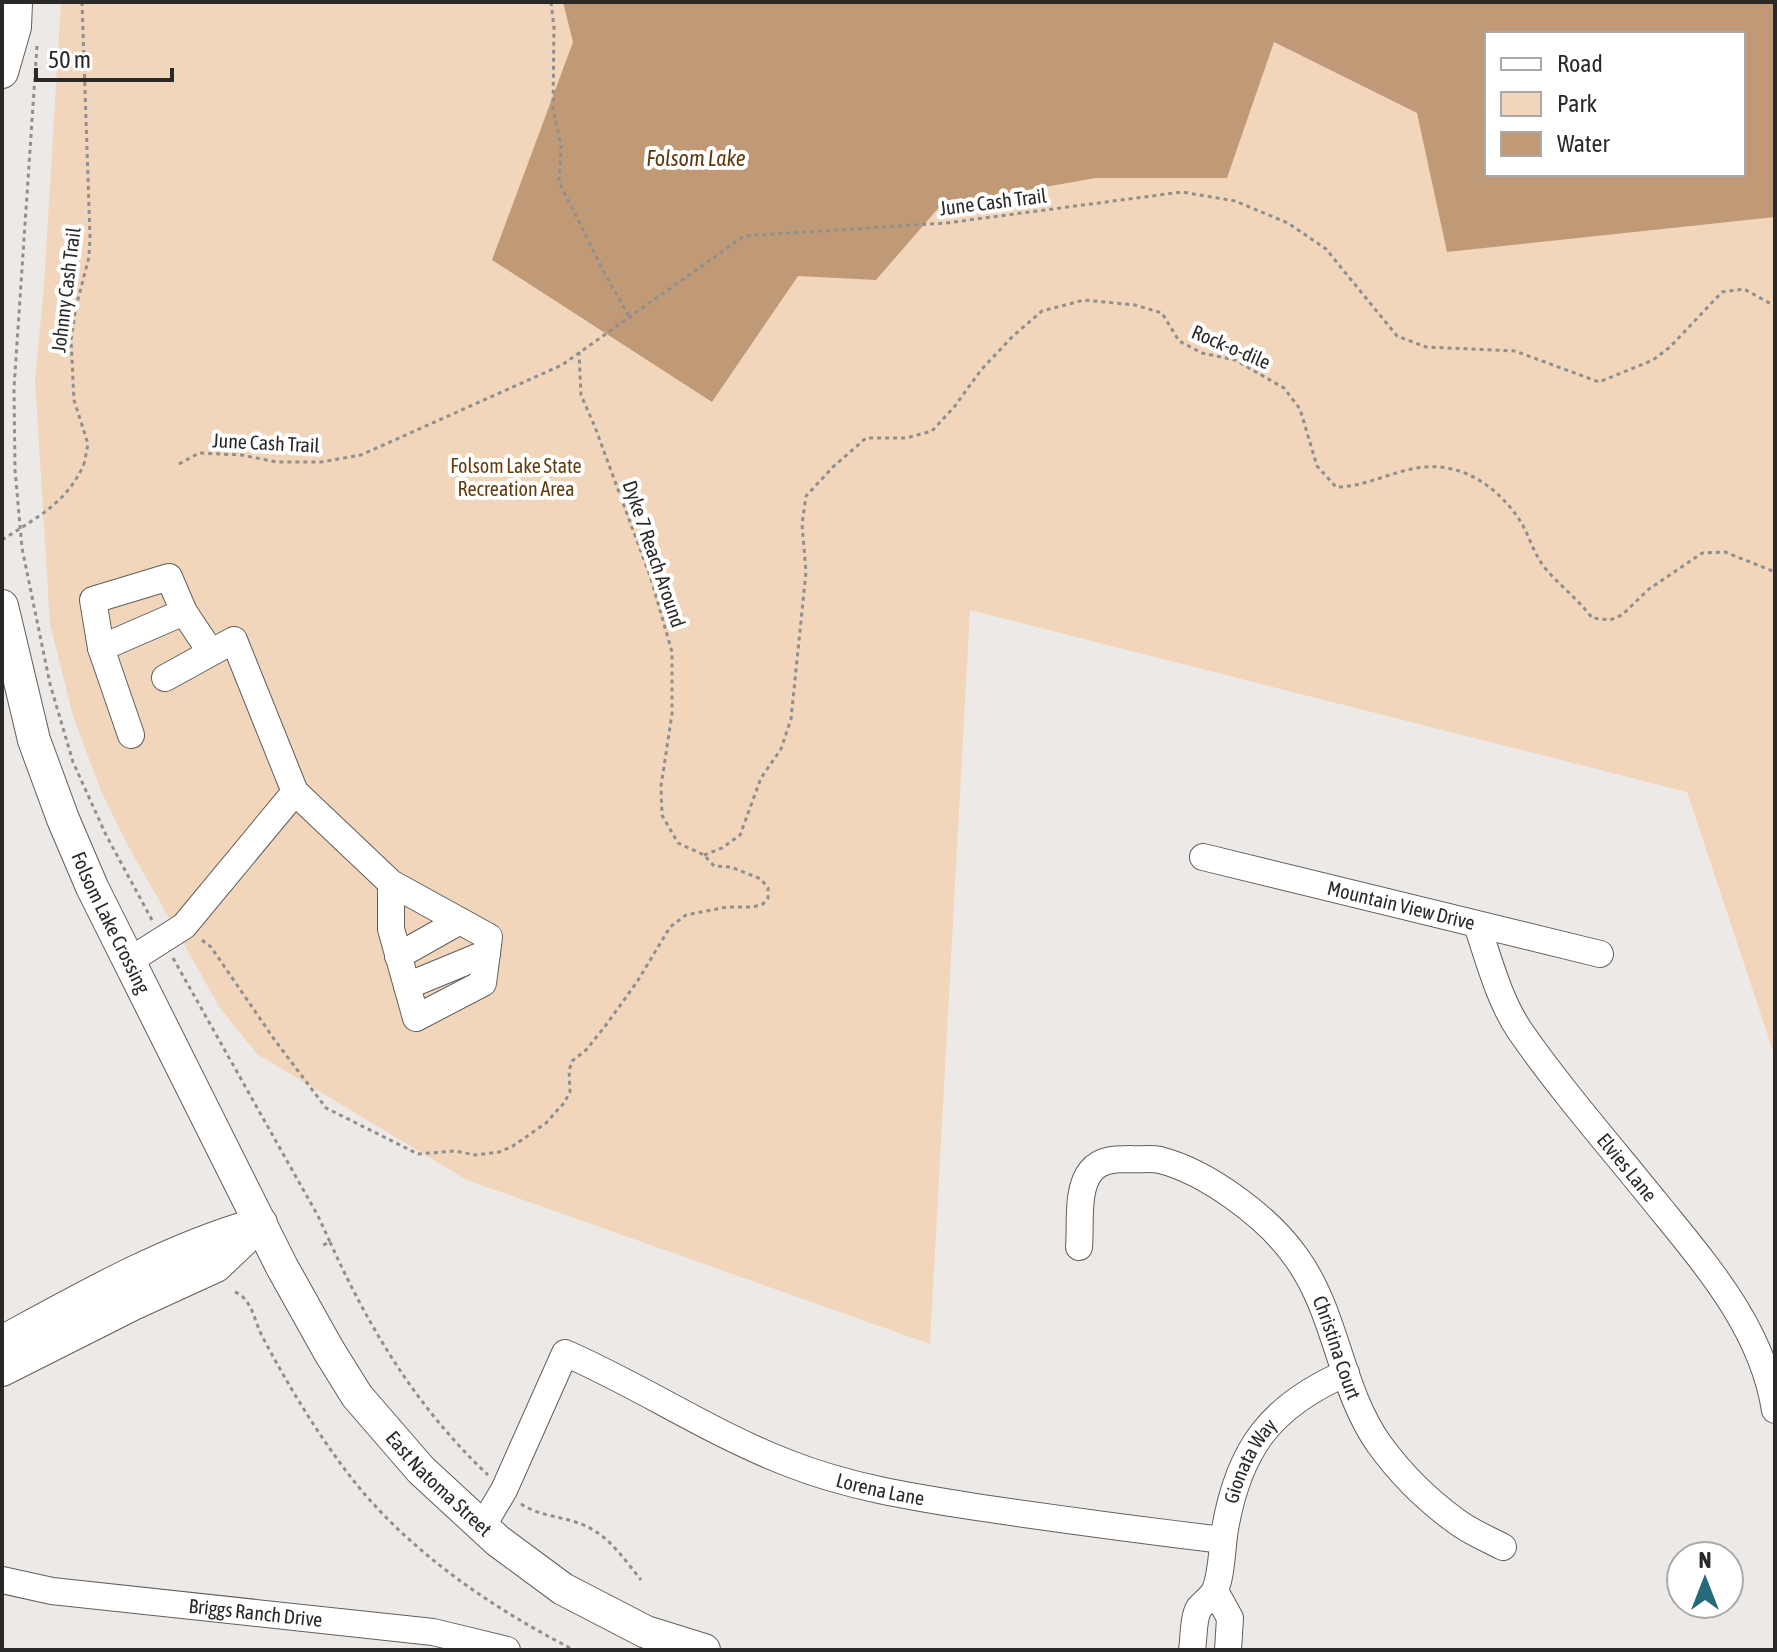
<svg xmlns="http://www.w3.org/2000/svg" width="1777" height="1652" font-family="'Asap Condensed',sans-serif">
<rect width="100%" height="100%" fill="#ece9e6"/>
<!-- green -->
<path fill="#f2d6bb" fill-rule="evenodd" d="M61 2H1775V1057L1687 792 970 610 930 1344 467 1180 257 1054 220 1008 127 844 101 791 73 716 50 624 35 380 44 285ZM1487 34H1743V174H1487Z"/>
<!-- water -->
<path fill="#c09a76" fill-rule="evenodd" d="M563 2H1775V217L1447 252 1417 113 1274 42 1227 178H1096L941 205 876 280 798 276 712 402 492 260 573 42ZM1487 34H1743V174H1487Z"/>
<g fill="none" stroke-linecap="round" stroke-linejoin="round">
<!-- minor casing -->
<g stroke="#615e5c" stroke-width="28">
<g id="minor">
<path d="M101 648 93 600 169 577 184 612"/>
<path d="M131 735 101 648 184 612 210 651"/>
<path d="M295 792 391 883 489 937 483 983 416 1018 391 929V883"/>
<path id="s1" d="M1203 857 1600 954"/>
<path id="s2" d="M1477 925C1489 960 1499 1000 1520 1031 1561 1090 1611 1147 1656 1203 1707 1266 1762 1328 1775 1410"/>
<path d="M398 956 460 921"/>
<path d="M129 961 184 926 295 792 234 640 165 678"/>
<path d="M407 986 487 953"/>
<path id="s3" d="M1079 1247C1081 1225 1076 1189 1091 1171 1101 1159 1116 1159 1130 1159 1139 1160 1151 1158 1160 1160 1207 1172 1268 1217 1296 1257 1337 1313 1339 1387 1379 1444 1400 1473 1427 1500 1456 1521 1470 1532 1488 1539 1503 1547"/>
<path id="s4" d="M482 1527 504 1490 565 1353C641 1386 710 1433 788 1463 848 1487 912 1497 976 1507 1058 1519 1140 1530 1223 1540"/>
<path id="s5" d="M2 1580 52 1591 433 1632 507 1650"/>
<path d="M1215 1591 1230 1618 1228 1650"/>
<path id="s6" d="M1192 1650C1194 1638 1193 1618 1199 1608 1204 1602 1212 1597 1215 1590 1222 1574 1222 1546 1225 1529 1239 1448 1271 1406 1346 1373"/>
</g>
</g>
<!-- major casing -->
<g stroke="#615e5c" stroke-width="34">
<g id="major">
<path d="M2 72 15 27 16 2"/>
<path id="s7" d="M2 606 34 740 63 819 92 887 282 1267 329 1351 357 1396 421 1470 498 1541 563 1589 646 1632 704 1650"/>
<path d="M2 1342C83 1298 165 1251 254 1225"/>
<path d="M2 1370 133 1304 216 1266 261 1223"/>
</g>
</g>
<!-- path -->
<path stroke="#918f8d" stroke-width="3" stroke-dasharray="4 4" stroke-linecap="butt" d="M82 2 90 236 89 257 76 307 71 340 74 400 88 444 84 464
M551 2 554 27 553 109 561 145 559 182 605 274 629 316
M37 46 14 388 15 470 22 548 50 684 73 762 106 835 152 920
M179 464 199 453 241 455 277 462H321L361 455 562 365 744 236 946 223 1182 192 1235 201 1288 223 1326 249 1397 336 1426 347 1515 351 1599 382 1653 360 1670 347 1722 292 1744 289 1775 306
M704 855 722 848 740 835 761 778 781 749 791 719 806 572 802 524 806 496 833 467 866 438H906L932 431 955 406 981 370 1013 336 1042 311 1084 300 1135 305 1162 313 1179 341 1202 353 1235 360 1284 388 1300 409 1317 466 1336 487C1367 487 1395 469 1426 467 1465 464 1498 488 1519 519 1529 534 1533 553 1545 568 1560 586 1578 599 1592 618L1610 620 1622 615 1649 589 1702 553 1725 552 1775 572
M202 940 211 947 274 1039 326 1108 418 1154 455 1151 475 1155 499 1152 513 1146 546 1123 564 1103 570 1092 569 1071 572 1061 586 1050 606 1025 637 982 670 927 686 915 727 907H753L763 904 768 898V888L761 879 731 867 714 866 704 855 678 843 662 815 661 786 672 714V652L651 579 595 427 581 395 579 352
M173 958 318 1216 330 1242 321 1246
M330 1242C370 1330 417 1408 488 1475
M235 1292C252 1299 254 1320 262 1336 289 1387 318 1435 353 1480 411 1553 492 1608 574 1650
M521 1504C539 1516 561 1516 581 1524 608 1534 624 1559 641 1580"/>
<!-- minor -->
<use href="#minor" stroke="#fff" stroke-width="26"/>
<!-- major -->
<use href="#major" stroke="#fff" stroke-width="32"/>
<!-- path-bridge -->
<path stroke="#918f8d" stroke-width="3" stroke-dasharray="4 4" stroke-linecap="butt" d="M2 540C36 518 67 503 84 464"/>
</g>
<g text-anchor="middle" stroke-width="8" stroke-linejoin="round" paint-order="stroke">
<!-- street labels -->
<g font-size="20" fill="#2a2928" stroke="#fff">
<text transform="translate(993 202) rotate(-7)" y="7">June Cash Trail</text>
<text transform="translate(66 290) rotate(-83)" y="7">Johnny Cash Trail</text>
<text transform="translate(1231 347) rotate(23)" y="7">Rock-o-dile</text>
<text transform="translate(266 443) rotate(3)" y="7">June Cash Trail</text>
<text transform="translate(654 554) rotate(71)" y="7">Dyke 7 Reach Around</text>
<text dy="7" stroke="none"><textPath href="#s1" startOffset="204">Mountain View Drive</textPath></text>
<text dy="7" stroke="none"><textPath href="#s7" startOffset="336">Folsom Lake Crossing</textPath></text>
<text dy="7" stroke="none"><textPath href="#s2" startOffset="288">Elvies Lane</textPath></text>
<text dy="7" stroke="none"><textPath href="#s3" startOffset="420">Christina Court</textPath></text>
<text dy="7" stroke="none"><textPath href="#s6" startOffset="202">Gionata Way</textPath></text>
<text dy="7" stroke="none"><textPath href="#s7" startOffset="990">East Natoma Street</textPath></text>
<text dy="7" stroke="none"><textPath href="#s4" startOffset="538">Lorena Lane</textPath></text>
<text dy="7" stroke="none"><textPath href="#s5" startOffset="256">Briggs Ranch Drive</textPath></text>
</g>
<!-- park labels -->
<g font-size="20" fill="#623c0f" stroke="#fff">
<text x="516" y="473">Folsom Lake State<tspan x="516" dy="23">Recreation Area</tspan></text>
</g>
<!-- water labels -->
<g font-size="22" font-style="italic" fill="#603a0d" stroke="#fff">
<text x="696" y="166">Folsom Lake</text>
</g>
</g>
<!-- border -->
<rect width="1777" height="1652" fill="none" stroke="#2a2928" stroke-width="8"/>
<!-- legend -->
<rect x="1485" y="32" width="260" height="144" fill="#ffffff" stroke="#aaa9a9" stroke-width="2"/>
<rect x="1501" y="58" width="40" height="12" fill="#ffffff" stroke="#aaa9a9" stroke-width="2"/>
<text x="1557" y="72" font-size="24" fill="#2a2928">Road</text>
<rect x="1501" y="92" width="40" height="24" fill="#f2d6bb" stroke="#aaa9a9" stroke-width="2"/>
<text x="1557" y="112" font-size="24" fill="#2a2928">Park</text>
<rect x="1501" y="132" width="40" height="24" fill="#c09a76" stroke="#aaa9a9" stroke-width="2"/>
<text x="1557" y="152" font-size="24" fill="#2a2928">Water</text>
<!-- north arrow -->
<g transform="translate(1705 1580)"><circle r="38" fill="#ffffff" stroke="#aaa9a9" stroke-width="2"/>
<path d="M0-6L14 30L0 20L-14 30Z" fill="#256a7a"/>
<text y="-12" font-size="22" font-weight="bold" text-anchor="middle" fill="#2a2928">N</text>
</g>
<!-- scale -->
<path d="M36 68v12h136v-12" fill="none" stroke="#2a2928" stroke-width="4"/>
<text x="48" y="68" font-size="24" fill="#2a2928" stroke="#ffffff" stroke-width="6" paint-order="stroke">50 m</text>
</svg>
